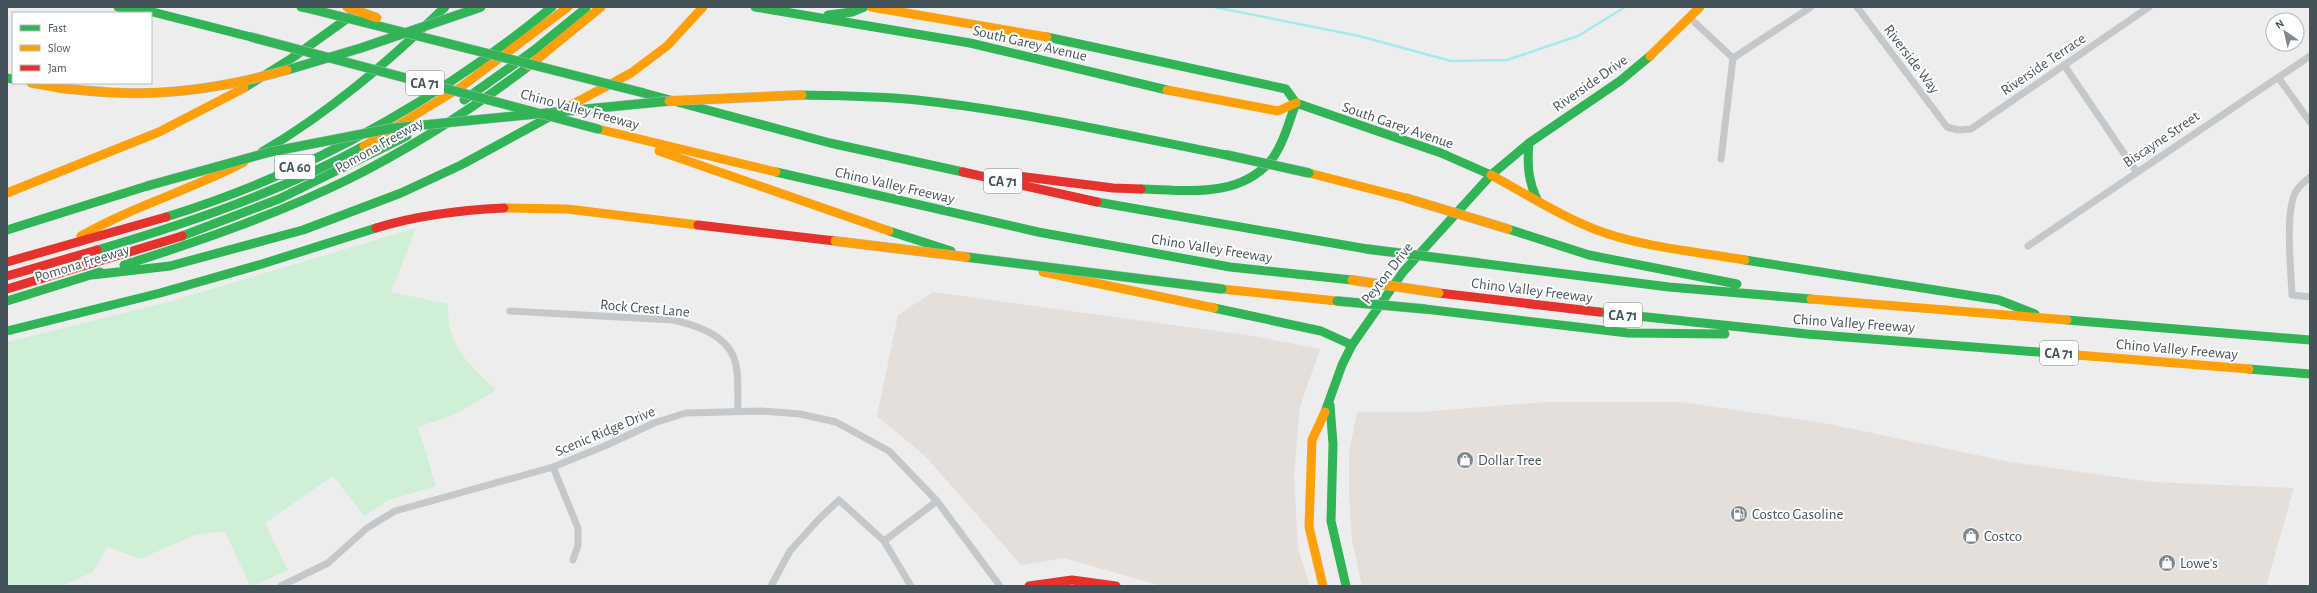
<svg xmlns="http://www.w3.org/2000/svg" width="2317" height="593" font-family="'Alegreya Sans',sans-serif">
<rect width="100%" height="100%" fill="#eeeded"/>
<!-- commercial -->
<path fill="#e4dfda" d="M933 292 1254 336 1320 349 1300 407 1294 477 1298 548 1310 586H1162L1064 558 1021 565 926 457 877 416 898 315Z
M1544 402H1682L1824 423 2010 462 2152 482 2294 488 2266 586H1362L1352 540 1349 495V453L1357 412H1421Z"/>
<!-- green -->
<path fill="#d0efd7" d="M416 228 391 292 448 304C447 347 467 362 496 390L454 415 418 427 436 486 389 500 364 516 333 476 265 523 288 570 253 586H250L225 531 195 535 140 559 107 547 93 572 61 586H7V342L168 302Z"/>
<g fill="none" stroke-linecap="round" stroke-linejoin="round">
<!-- stream -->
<path stroke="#a3eaee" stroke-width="2.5" d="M1214 7 1359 36 1451 61 1507 60 1578 36 1625 7"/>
<!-- street -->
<path stroke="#c4c8ca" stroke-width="7" d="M1857 7 1947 127 1958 130 1971 129 2149 7
M1690 18 1733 58
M1733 58 1811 7
M2064 65 2136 171
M2278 77 2310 122
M1721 159 1733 58
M2310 177C2305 181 2298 187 2295 193 2285 214 2291 270 2292 295L2310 297
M2028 246 2310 56
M510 311 673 320C695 325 725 334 734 358 740 374 737 395 738 411
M553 467 578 528V545L573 560
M884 541 937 501
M281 586 328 563 367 528 395 511 553 467 607 445 654 423 686 413 761 411 800 414 836 422 889 451 937 501 1000 586
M771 586 790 551 818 520 839 500 884 541 911 586"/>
<!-- fast -->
<path stroke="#30b455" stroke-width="9" d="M118 7 143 11
M133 7 251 37
M301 7 311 9
M755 7 970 43 1167 90
M828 15 852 12 864 7
M1047 37 1286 89 1296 103 1441 153 1491 175
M7 78 13 79
M244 88 292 58 355 13
M644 93 830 143 963 172
M802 95C840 96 879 96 917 100 1021 111 1124 135 1227 155
M464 100 533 51 586 8
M1529 143C1527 164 1528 182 1538 201
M262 152C330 112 388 62 445 7
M776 172 1038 232 1230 267 1352 280
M1141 189C1186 190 1240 199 1272 159 1284 143 1289 121 1296 103
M1097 202 1367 249
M166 217C308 173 437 101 552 7
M1508 229 1589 255 1737 284
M7 230 147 186
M889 231 951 251
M182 236 279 199 407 136
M97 250C189 223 280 192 364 146
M1745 260 1999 300 2035 314
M1479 263 1669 287 1811 299
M124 265C200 241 275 215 347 180 411 148 472 109 529 66
M92 275 170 266 303 230 401 193 461 165 562 110
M7 301 100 272
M1214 308 1321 331 1352 345
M1425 309 1628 333 1725 334
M1599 312 1807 334 2077 355
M2067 320 2310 340
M7 331 160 293 262 264 376 228
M2249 369 2310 374
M1330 405 1333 444 1331 521 1346 586
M1325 412 1342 365 1352 345 1403 272 1491 175 1529 143 1620 81 1650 56"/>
<!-- slow -->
<path stroke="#ff9f0a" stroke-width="9" d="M871 7 1047 37
M1650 56 1700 7
M529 66 601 7
M31 83 59 88
M1167 90 1278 111 1296 103
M562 110 631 73 667 46 703 7
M598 129 776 172
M364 146 461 87 568 7
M659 151 889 231
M1309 173 1406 198
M1491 175C1528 195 1565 219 1605 233 1650 248 1699 252 1745 260
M7 193 159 132 244 88
M504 208 567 209 698 225
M81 236C133 206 191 190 244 162
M1043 272 1214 308
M1222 289 1337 301
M1811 299 2067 320
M2077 355 2249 369
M1323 586 1309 527 1312 440 1325 412"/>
<!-- jam -->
<path stroke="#e5322d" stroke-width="9" d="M963 172 1097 202
M1018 176 1113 188 1141 189
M698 225 835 241
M376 228C418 215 461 210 504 208
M7 262 166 217
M7 276 97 250
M7 289 182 236
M1439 293 1599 312
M1029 586 1072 580 1116 586"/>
<!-- fast-bridge casing -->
<g stroke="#b2b9bd" stroke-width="10" stroke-linecap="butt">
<path id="fast-bridge" d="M311 9 644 93
M251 37 598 129
M287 70 361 48 481 7
M1227 155 1309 173
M147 186 270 152 393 128 669 101
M1367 249 1479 263
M966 257 1222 289
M1337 301 1425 309"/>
</g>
<!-- slow-bridge casing -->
<g stroke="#b2b9bd" stroke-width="10" stroke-linecap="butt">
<path id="slow-bridge" d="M347 7 377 18
M59 88C87 91 116 94 145 93 192 92 241 83 287 70
M669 101 802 95
M1406 198 1508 229
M835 241 966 257
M1352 280 1439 293"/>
</g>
<!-- fast-bridge -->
<use href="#fast-bridge" stroke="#30b455" stroke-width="9"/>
<!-- slow-bridge -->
<use href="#slow-bridge" stroke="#ff9f0a" stroke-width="9"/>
</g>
<!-- icons -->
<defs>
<g id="shop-disc" transform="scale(0.9)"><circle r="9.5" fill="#80898d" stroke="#fff"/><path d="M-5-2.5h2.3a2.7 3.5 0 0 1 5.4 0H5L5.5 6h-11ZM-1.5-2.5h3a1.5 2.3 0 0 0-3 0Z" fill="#fff"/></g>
<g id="fuel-disc" transform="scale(0.9)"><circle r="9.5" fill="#80898d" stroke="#fff"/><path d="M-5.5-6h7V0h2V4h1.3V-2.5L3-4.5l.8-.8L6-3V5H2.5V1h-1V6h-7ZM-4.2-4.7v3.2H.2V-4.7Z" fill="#fff"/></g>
</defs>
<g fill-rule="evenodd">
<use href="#shop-disc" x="1465" y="460"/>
<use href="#fuel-disc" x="1739" y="514"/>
<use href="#shop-disc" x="1971" y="536"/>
<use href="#shop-disc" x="2167" y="563"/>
</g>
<g text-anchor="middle" stroke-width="4" stroke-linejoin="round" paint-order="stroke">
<!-- shield labels -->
<g fill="#fff" stroke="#7c878c" stroke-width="1">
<rect x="406" y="71" width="38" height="24" rx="3"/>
<rect x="275" y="155" width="40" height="24" rx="3"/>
<rect x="984" y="169" width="38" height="24" rx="3"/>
<rect x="1604" y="303" width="38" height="24" rx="3"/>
<rect x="2040" y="341" width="38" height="24" rx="3"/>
</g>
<g font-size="14" font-weight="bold" fill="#44535a">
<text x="425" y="88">CA 71</text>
<text x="295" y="172">CA 60</text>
<text x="1003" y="186">CA 71</text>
<text x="1623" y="320">CA 71</text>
<text x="2059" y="358">CA 71</text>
</g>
<!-- street labels -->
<g font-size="15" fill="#44535a" stroke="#fff">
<text transform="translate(1030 43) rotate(13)" y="5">South Garey Avenue</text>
<text transform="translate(1912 59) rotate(53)" y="5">Riverside Way</text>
<text transform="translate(2043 64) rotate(-34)" y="5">Riverside Terrace</text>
<text transform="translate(1590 83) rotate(-35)" y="5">Riverside Drive</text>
<text transform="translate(580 109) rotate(15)" y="5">Chino Valley Freeway</text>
<text transform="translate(1398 125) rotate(19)" y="5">South Garey Avenue</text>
<text transform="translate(2161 139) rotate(-34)" y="5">Biscayne Street</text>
<text transform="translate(379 145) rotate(-29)" y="5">Pomona Freeway</text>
<text transform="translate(895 185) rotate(13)" y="5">Chino Valley Freeway</text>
<text transform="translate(1212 248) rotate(9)" y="5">Chino Valley Freeway</text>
<text transform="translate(82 263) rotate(-17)" y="5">Pomona Freeway</text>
<text transform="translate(1387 273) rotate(-52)" y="5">Peyton Drive</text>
<text transform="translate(1532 290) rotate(7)" y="5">Chino Valley Freeway</text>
<text transform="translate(645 308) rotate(5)" y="5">Rock Crest Lane</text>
<text transform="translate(1854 323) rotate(4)" y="5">Chino Valley Freeway</text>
<text transform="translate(2177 349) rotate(5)" y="5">Chino Valley Freeway</text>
<text transform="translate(605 431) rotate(-23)" y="5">Scenic Ridge Drive</text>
</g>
<!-- poi labels -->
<g font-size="15" fill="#44535a" stroke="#fff" text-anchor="start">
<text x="1478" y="465">Dollar Tree</text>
<text x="1752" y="519">Costco Gasoline</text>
<text x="1984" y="541">Costco</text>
<text x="2180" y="568">Lowe's</text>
</g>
</g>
<!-- border -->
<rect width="2317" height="593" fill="none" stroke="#44535a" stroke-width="16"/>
<!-- legend -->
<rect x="12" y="12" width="140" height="72" fill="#ffffff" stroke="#b4babd"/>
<rect x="20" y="25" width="20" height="6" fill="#30b455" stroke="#b4babd"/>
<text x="48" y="32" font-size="12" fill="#44535a">Fast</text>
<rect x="20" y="45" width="20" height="6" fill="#ff9f0a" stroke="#b4babd"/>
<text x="48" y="52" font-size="12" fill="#44535a">Slow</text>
<rect x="20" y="65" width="20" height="6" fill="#e5322d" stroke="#b4babd"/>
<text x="48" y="72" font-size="12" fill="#44535a">Jam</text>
<!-- north arrow -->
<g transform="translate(2285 32) rotate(326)"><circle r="19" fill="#ffffff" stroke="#b4babd"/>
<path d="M0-3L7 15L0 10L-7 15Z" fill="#80898d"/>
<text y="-6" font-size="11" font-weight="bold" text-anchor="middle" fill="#44535a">N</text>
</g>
</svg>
